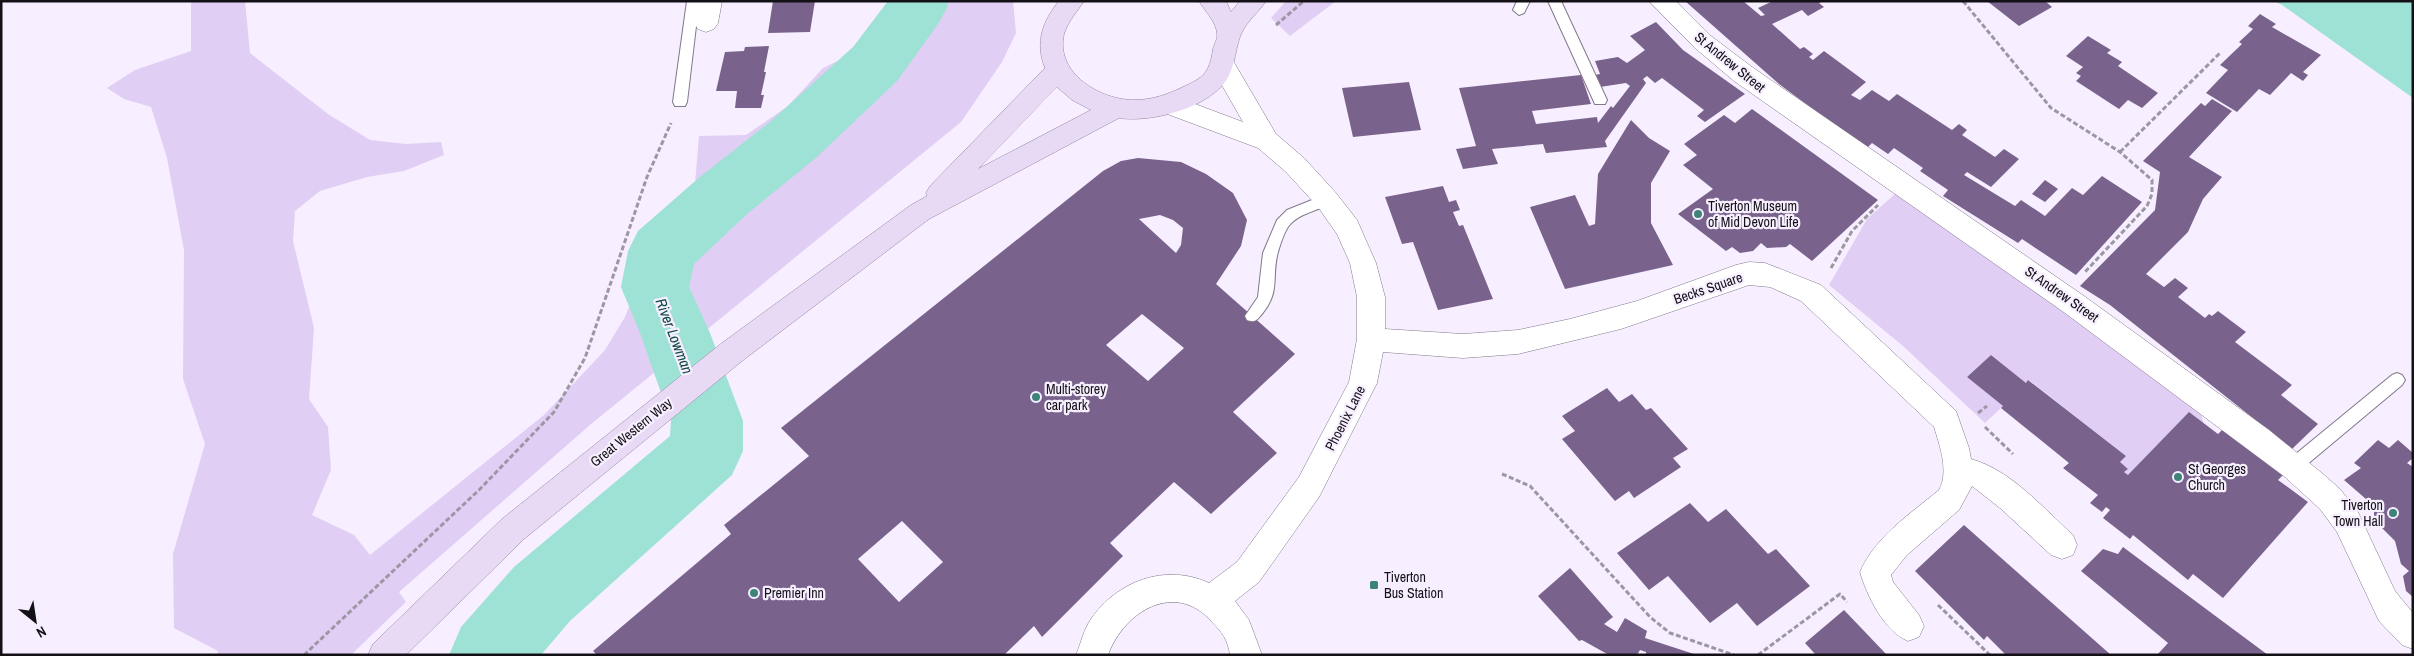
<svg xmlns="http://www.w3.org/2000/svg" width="2414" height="656" font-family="'Archivo Narrow',sans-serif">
<rect width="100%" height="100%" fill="#f7efff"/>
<!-- green -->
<path fill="#e0cef4" d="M191 1H245L250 53 328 114 370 140 406 144 441 142 444 155 404 171 367 177 320 191 295 211 293 241 314 328 309 399 328 427 331 470 312 515 354 535 370 555 544 415 605 350 625 317 658 233 695 184 699 136 746 135 788 106 823 68 852 54 887 32 896 1H1013L1016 33 1002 62 961 122 590 425 399 592 406 602 351 655H217L218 651 174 628 173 554 205 444 183 379 184 250 167 158 151 107 124 99 107 88 135 70 191 51Z
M1286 1H1336L1290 36 1271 18Z
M1897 192 2198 404 2204 424 2128 475 2124 472 2128 469 2120 462 2126 456 2029 380 2026 383 1991 355 1967 377 2003 406 1985 423 1903 346 1829 285 1867 219Z"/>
<!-- water -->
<path fill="#9ee1d5" d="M2274 1H2413V98L2282 5Z"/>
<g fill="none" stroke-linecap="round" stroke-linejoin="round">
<!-- river -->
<path fill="#9ee1d5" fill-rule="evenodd" d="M888 1H948L947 8 938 24 897 81 817 157 747 214 694 264 689 287 710 333 743 421V451L732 475 570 621 541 655H449L461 627 514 567 670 436 671 421 640 333 621 287 628 251 638 231 701 176 771 121 853 47Z"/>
</g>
<!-- building -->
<path fill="#79638d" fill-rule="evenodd" d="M773 1H815L810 32 768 33Z
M1685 1H1743L1761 16 1765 15 1758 8 1773 1H1823L1819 3 1824 7 1808 16 1802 10 1772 24 1800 49 1804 47 1813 54 1809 57 1813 60 1824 51 1866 82 1851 95 1860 100 1872 90 1889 101 1897 94 1952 130 1959 124 1967 130 1962 135 1995 157 2004 149 2019 159 1991 187 1967 172 1964 175 2015 206 2021 200 2045 216 2072 188 2083 195 2102 176 2142 202 2076 275 2022 239 2018 243 1943 196 1948 190 1920 171 1923 168 1894 148 1888 154 1872 143 1868 147 1825 118 1779 84Z
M1987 1H2045L2052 7 2019 26Z
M2260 14 2276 24 2272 27 2321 55 2303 72 2308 75 2303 81 2291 73 2270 95 2259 89 2237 112 2206 93 2228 70 2220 65 2242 44 2239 42 2253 29 2248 26Z
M1656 22 1683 50 1745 94 1705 122 1697 116 1704 110 1662 78 1655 83 1647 76 1643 79 1646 83 1605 141 1607 147 1546 153 1543 144 1492 149 1498 164 1463 169 1456 149 1476 146 1459 88 1581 75 1591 104 1532 111 1536 124 1597 117 1598 123 1611 106 1613 108 1630 86 1626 83 1600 87 1595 75 1600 74 1595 61 1618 57 1627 63 1645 50 1630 36Z
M2088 36 2111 50 2107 53 2122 62 2118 66 2158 93 2142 108 2128 100 2119 109 2076 81 2081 76 2076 73 2083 67 2066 56Z
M769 46 764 72H766L761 95H764L761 108H735L737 91H716L725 52 744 51 745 47Z
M1409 82 1421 130 1353 137 1342 88Z
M2212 99 2232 111 2189 157 2222 177 2203 199 2188 232 2146 274 2164 287 2175 278 2188 288 2178 297 2205 318 2209 314 2212 316 2218 311 2246 332 2235 342 2292 385 2281 395 2318 424 2292 449 2110 305 2080 286 2155 210 2160 172 2143 161 2201 103 2205 106Z
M1752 109 1878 200 1812 261 1790 244 1786 247 1767 248 1761 243 1753 251 1740 253 1732 247 1726 251 1678 214 1713 189 1683 165 1697 155 1684 144 1724 115 1735 123Z
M1631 120 1649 138 1670 151 1651 183V223L1673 265 1565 289 1530 207 1575 195 1589 226 1595 224 1598 174Z
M1138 158 1181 162 1206 174 1233 193 1247 220 1241 246 1216 284 1295 354 1233 412 1277 453 1211 514 1174 482 1110 543 1123 556 1042 637 1034 626 1004 655H597L593 651 731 534 724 525 809 456 781 428 1103 171 1121 161ZM1160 215 1173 220 1183 228 1181 245 1176 253 1139 219ZM1142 314 1184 348 1148 381 1106 345ZM902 521 943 562 899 602 858 559Z
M2045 180 2058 189 2045 202 2032 194Z
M1443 186 1449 202 1456 200 1460 210 1453 212 1459 226 1463 225 1493 299 1438 310 1413 242 1402 244 1385 197Z
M1991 355 2026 383 2028 380 2126 456 2120 462 2128 469 2124 472 2128 475 2189 412 2218 434 2223 429 2284 474 2278 480 2308 502 2223 598 2193 574 2188 580 2133 535 2130 539 2103 518 2110 510 2106 507 2102 512 2090 503 2098 495 2063 468 2069 463 2001 408 2003 406 1967 377Z
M1607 388 1619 402 1632 394 1646 410 1651 408 1688 449 1673 458 1681 467 1634 498 1629 491 1615 501 1562 439 1575 431 1562 416Z
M2378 440 2389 448 2398 440 2413 453V458L2407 463 2413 467V597L2406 591 2403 576 2409 571 2401 564 2395 541 2374 520V506L2344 480 2361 468 2354 463Z
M1690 503 1708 522 1726 509 1768 554 1776 549 1810 586 1757 626 1737 603 1710 623 1668 576 1649 590 1617 553Z
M1964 525 2111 655H2006L1987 636 1984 640 1915 571Z
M2123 547 2202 606 2268 655H2157L2168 643 2081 571 2103 549 2118 554Z
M1570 568 1613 617 1604 624 1617 632 1625 618 1647 631 1645 638 1697 655H1646V652L1640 650 1637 655H1609L1582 640 1579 641 1538 596Z
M1844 610 1887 655H1816L1805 643Z"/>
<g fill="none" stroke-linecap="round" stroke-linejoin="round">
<!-- service casing -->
<g stroke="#817889" stroke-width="2">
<path id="service" d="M687 1H699L687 102 685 106H675L673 102Z
M1517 1H1530L1524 13 1519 15 1513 10Z
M1548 1H1561L1607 100 1605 104H1595Z
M1327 194 1332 196 1334 200 1332 204C1318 210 1297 214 1288 227 1284 233 1280 245 1278 252 1271 277 1281 291 1262 314 1257 320 1255 323 1247 320L1245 316 1258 297 1263 253 1277 220 1287 210Z
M2397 373 2402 375 2405 380 2402 385 2298 472 2292 474 2286 472 2284 467 2286 462 2392 375Z"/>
</g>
<!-- minor casing -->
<g stroke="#817889" stroke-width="1">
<path id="minor" d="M698 1H722L718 23 714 29 706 32 698 29 694 23Z
M1649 1H1676L1711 36 1752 67 2084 296 2269 430 2323 474 2340 489 2358 512 2395 591 2413 613V649L2402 645 2379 621 2337 532 2320 509 2285 477 2065 313 1734 81 1695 48Z
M1223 57 1232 59 1276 134 1304 158 1336 193 1357 220 1376 263 1385 297V329L1463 334 1518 330 1570 319 1637 301 1736 265 1749 262 1765 263 1821 285 1956 411 1969 448 1971 459C2011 470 2043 508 2073 535L2077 545 2073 555 2062 559 2051 555 2000 508 1972 486 1959 510 1907 555 1891 575 1893 582 1919 615 1924 626 1919 637 1908 641C1884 631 1867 596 1860 572 1875 537 1910 514 1939 490 1949 472 1940 446 1934 427L1801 301 1770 287 1749 285 1621 329 1518 354 1463 358 1383 352 1377 383 1319 497 1259 582 1235 601 1249 620 1262 655H1230C1228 640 1222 632 1212 622 1176 580 1124 611 1108 655H1076C1081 643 1084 629 1091 619 1117 581 1166 563 1209 583L1237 562 1299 477 1349 382 1357 339V297L1350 263 1337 234 1318 207 1286 172 1258 148 1162 112 1159 105 1162 98 1171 95 1243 122 1211 66 1214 59Z"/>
</g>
<!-- primary casing -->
<g stroke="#9384a3" stroke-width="1">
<path id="primary" d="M1059 1H1084C1077 12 1068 21 1064 34 1055 74 1101 100 1134 100 1153 100 1169 94 1185 86 1194 82 1204 77 1208 68 1211 62 1212 55 1213 49 1214 45 1218 38 1217 34 1217 23 1205 11 1199 1H1226L1231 12 1240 1H1266C1259 12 1248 20 1242 32 1235 47 1236 64 1227 79 1209 108 1151 123 1119 118L929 219 742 361 524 539 406 655H368L373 644 502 519 722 343 911 205 927 196 926 193 930 186 1045 68C1035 43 1042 22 1059 1ZM1057 87 1072 100 1091 110 978 169Z"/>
</g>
<!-- path -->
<path stroke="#9d97a4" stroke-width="3" stroke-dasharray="5 2.5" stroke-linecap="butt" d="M1963 1 2051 108 2120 152 2152 180V194L2147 206 2084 273
M1276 25 1304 1
M2120 152 2220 53
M1831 268 1852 231 1878 205
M1978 413 1987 406
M1985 427 2013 454
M1502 474 1530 486 1650 617 1670 633 1734 655
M1938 605 1990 655
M304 655 480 489 554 412 585 358 647 177 671 123
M1758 655 1840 594 1847 602"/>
<!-- service -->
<use href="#service" fill="#fff" fill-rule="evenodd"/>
<!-- minor -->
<use href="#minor" fill="#fff" fill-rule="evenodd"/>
<!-- primary -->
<use href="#primary" fill="#e8daf5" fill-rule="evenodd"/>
</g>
<!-- markers -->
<g fill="#3e8378" stroke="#f7efff" stroke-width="2">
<circle cx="1698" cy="214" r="5"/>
<circle cx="1036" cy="397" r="5"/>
<circle cx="2178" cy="477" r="5"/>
<circle cx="2393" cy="513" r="5"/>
<rect x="1369" y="580" width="10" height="10" rx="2.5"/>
<circle cx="754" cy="593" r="5"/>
</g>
<g text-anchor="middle" stroke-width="4.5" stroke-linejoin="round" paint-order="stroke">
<!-- street labels -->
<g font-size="14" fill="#131016" stroke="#f7efff">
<text transform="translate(1730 62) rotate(39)" y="5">St Andrew Street</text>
<text transform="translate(1708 288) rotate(-19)" y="5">Becks Square</text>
<text transform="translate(2062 294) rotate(35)" y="5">St Andrew Street</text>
<text transform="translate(1345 418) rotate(-63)" y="5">Phoenix Lane</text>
<text transform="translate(631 432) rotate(-39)" y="5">Great Western Way</text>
</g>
<!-- poi labels -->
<g font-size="14" fill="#131016" stroke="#f7efff" text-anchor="start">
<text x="1708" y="211">Tiverton Museum<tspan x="1708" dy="16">of Mid Devon Life</tspan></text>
<text x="1046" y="394">Multi-storey<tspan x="1046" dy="16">car park</tspan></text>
<text x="2188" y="474">St Georges<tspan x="2188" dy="16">Church</tspan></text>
<text x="2383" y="510" text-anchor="end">Tiverton<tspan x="2383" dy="16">Town Hall</tspan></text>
<text x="1384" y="582">Tiverton<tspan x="1384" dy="16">Bus Station</tspan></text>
<text x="764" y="598">Premier Inn</text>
</g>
<!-- water labels -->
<g font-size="15" font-style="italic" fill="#0f4a43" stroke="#f7efff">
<text transform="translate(674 336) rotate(69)" y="5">River Lowman</text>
</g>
</g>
<!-- border -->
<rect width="2414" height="656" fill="none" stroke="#131016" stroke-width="5"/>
<!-- north arrow -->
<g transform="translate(35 621) rotate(150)" stroke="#f7efff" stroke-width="4" paint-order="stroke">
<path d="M0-4L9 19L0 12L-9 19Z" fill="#131016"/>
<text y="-8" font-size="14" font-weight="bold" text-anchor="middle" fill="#131016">N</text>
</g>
</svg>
